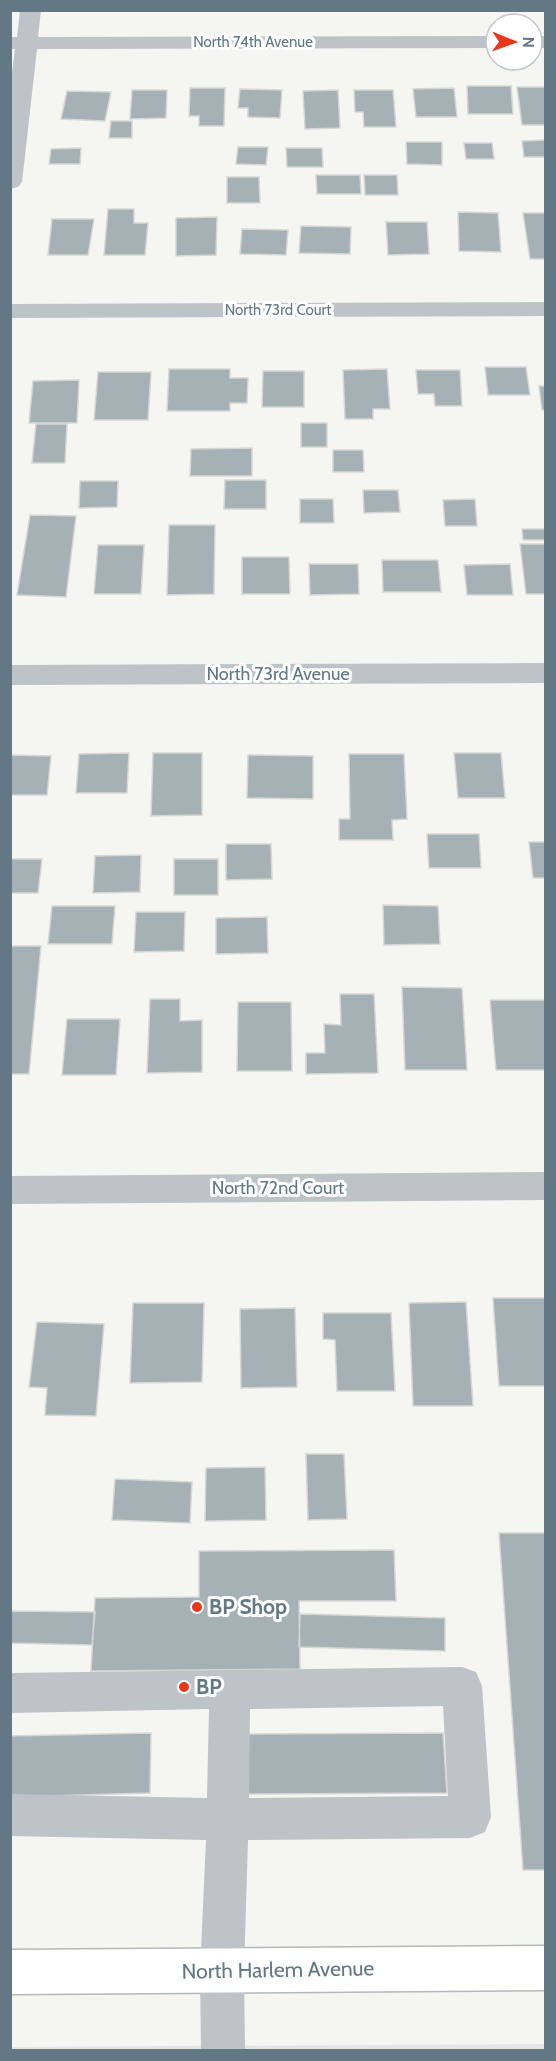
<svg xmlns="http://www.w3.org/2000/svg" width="556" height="2061" font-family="Cabin,sans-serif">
<rect width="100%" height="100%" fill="#f5f5f1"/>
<!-- built -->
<path fill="#e5e6e4" d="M545 2044 546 2050H11L10 2047Z"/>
<!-- building -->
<path fill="#a6b1b5" stroke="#d6d6d4" stroke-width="1.5" d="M467 86H511L513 114H468Z
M517 87H546V125H522Z
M190 88H225L224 126H199V116H189Z
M454 88 457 117H416L413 89Z
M240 89 282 90 280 118 248 117V108H238Z
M132 90H167L166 118 130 119Z
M338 90 340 128 305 129 303 91Z
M354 90H393L396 127H364L363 112H355Z
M67 91 111 92 105 121 61 119Z
M111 121H132V138H109Z
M546 140V157H524L522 141Z
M406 142H442V165L407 164Z
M464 143H492L494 159H466Z
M238 147H268L266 165 236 164Z
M81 148 80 164H49L51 149Z
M286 148H322L323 167H287Z
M316 175H360L361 194H317Z
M364 175H397L398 195H365Z
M227 177H259L260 203H227Z
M108 209H134V223H148L145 255H104Z
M458 212 498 213 501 252 459 251Z
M523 213H546V259H530Z
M217 217 216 255 176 256V218Z
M52 219H94L88 255H48Z
M386 222H427L429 254 388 255Z
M301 226 351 227 350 254 299 253Z
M242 229 288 230 286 255 240 254Z
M485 367H526L530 395H488Z
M169 369H230V378H248L247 403H230V411H167Z
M387 369 390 409H373V419H345L343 370Z
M416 370H460L462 406H435L434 394H418Z
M263 371H304V407H262Z
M98 372H151L148 420H94Z
M79 380 77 423H29L33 381Z
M539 386H546V410H542Z
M301 423H327V447H301Z
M36 424H67L65 463H32Z
M252 448V476H190L191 449Z
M333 450H363L364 472H333Z
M225 480H266V509H224Z
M80 481H118L117 507 79 508Z
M363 490H398L400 512 364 513Z
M300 499H333L334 523H300Z
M475 499 477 526H445L443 500Z
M30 515 76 516 66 597 17 595Z
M169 525H215L214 594 167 595Z
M522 529H546V540H523Z
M520 544H546V594H526Z
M98 545H144L141 594H94Z
M242 557H289L290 594H242Z
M382 560H438L441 592H383Z
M309 564H358L359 594 310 595Z
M510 564 513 595H467L464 565Z
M129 753 127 793H76L79 754Z
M153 753H202V815L151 816Z
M454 753H501L505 798H458Z
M349 754H404L407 819 392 820 393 840H339V819H350Z
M10 755 51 756 47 795H10Z
M248 755 313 756V799L247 798Z
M427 834H479L481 868H429Z
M529 842H546V878H533Z
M226 844H271L272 879 226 880Z
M141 855 140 892 93 893 95 856Z
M10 859H42L38 893H10Z
M174 859H218V895H174Z
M383 905 438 906 440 944 384 945Z
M52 906H115L112 944H48Z
M136 912H185L184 951 134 952Z
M267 917 268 953 216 954V918Z
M10 946H41L29 1074H10Z
M402 987 462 988 467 1070H405Z
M340 994H374L378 1073 306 1074V1053H325L324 1024 341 1025Z
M150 999H180V1021L202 1020V1072L147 1073Z
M490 1000H546V1070H496Z
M238 1002H291L292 1071H237Z
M67 1019H120L116 1075H62Z
M493 1298H546V1386H499Z
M466 1302 473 1406H413L409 1303Z
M133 1303H204L202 1382 130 1383Z
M295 1308 297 1387 241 1388 240 1309Z
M323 1313H391L395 1391H337L335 1340 323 1339Z
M37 1322 104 1324 96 1416 45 1415 47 1388 29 1387Z
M306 1454H344L347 1519 308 1520Z
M265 1467 266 1520 205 1521 206 1468Z
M115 1479 192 1482 190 1523 112 1520Z
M499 1533H546V1870H523Z
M394 1550 396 1601H299L300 1669 91 1671 95 1598 199 1597V1551Z
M10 1611 95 1612 92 1645 10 1643Z
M300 1614 445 1618V1651L299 1647Z
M151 1733 150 1793 10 1797V1736Z
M443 1733 447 1793 243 1794 244 1734Z"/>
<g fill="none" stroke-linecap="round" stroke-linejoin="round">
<!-- major casing -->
<g stroke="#b3b8bc" stroke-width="3">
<path id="major" d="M546 1946V1990L10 1994V1950Z"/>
</g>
<!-- minor -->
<path fill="#bdc3c6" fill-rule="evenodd" d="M20 10H41L38 37 496 36V48L37 49 22 182 18 187 10 189V88L15 49H10V37H17Z
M532 36H546V48H532Z
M546 302V316L10 318V304Z
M546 663V683L10 685V665Z
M546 1172V1200L10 1204V1176Z
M462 1667 476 1672 482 1686 491 1817 485 1832 470 1838 248 1840 244 1971 245 2050H201L200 1971 206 1840 10 1836V1794L207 1798 209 1709 10 1713V1673ZM443 1706 448 1796 249 1798 250 1709Z"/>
<!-- major -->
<use href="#major" fill="#fff" fill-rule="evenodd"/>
</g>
<!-- markers -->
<g fill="#ec361a" stroke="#fff" stroke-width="2">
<circle cx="197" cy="1607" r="6"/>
<circle cx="184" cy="1687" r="6"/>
</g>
<g text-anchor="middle" stroke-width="6" stroke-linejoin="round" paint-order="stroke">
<!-- far-street labels -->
<g font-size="15" fill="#627884" stroke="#fff">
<text x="253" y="47">North 74th Avenue</text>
<text x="278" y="315">North 73rd Court</text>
</g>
<!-- street labels -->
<g font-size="18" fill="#627884" stroke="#fff">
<text x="278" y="680">North 73rd Avenue</text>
<text x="278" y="1194">North 72nd Court</text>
</g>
<!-- near-poi labels -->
<g font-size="21" font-weight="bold" fill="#627884" stroke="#fff" text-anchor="start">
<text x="209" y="1614">BP Shop</text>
<text x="196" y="1694">BP</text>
</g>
<!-- near-street labels -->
<g font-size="21" fill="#627884" stroke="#fff">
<text transform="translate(278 1970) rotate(-1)" y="7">North Harlem Avenue</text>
</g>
</g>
<!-- border -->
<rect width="556" height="2061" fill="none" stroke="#627884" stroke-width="24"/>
<!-- north arrow -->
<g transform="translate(514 42) rotate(91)"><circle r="28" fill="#ffffff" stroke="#c0c9ce" stroke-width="1.5"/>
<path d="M0-4.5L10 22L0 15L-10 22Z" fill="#ec361a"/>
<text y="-9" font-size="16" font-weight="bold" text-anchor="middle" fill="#627884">N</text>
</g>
</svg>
